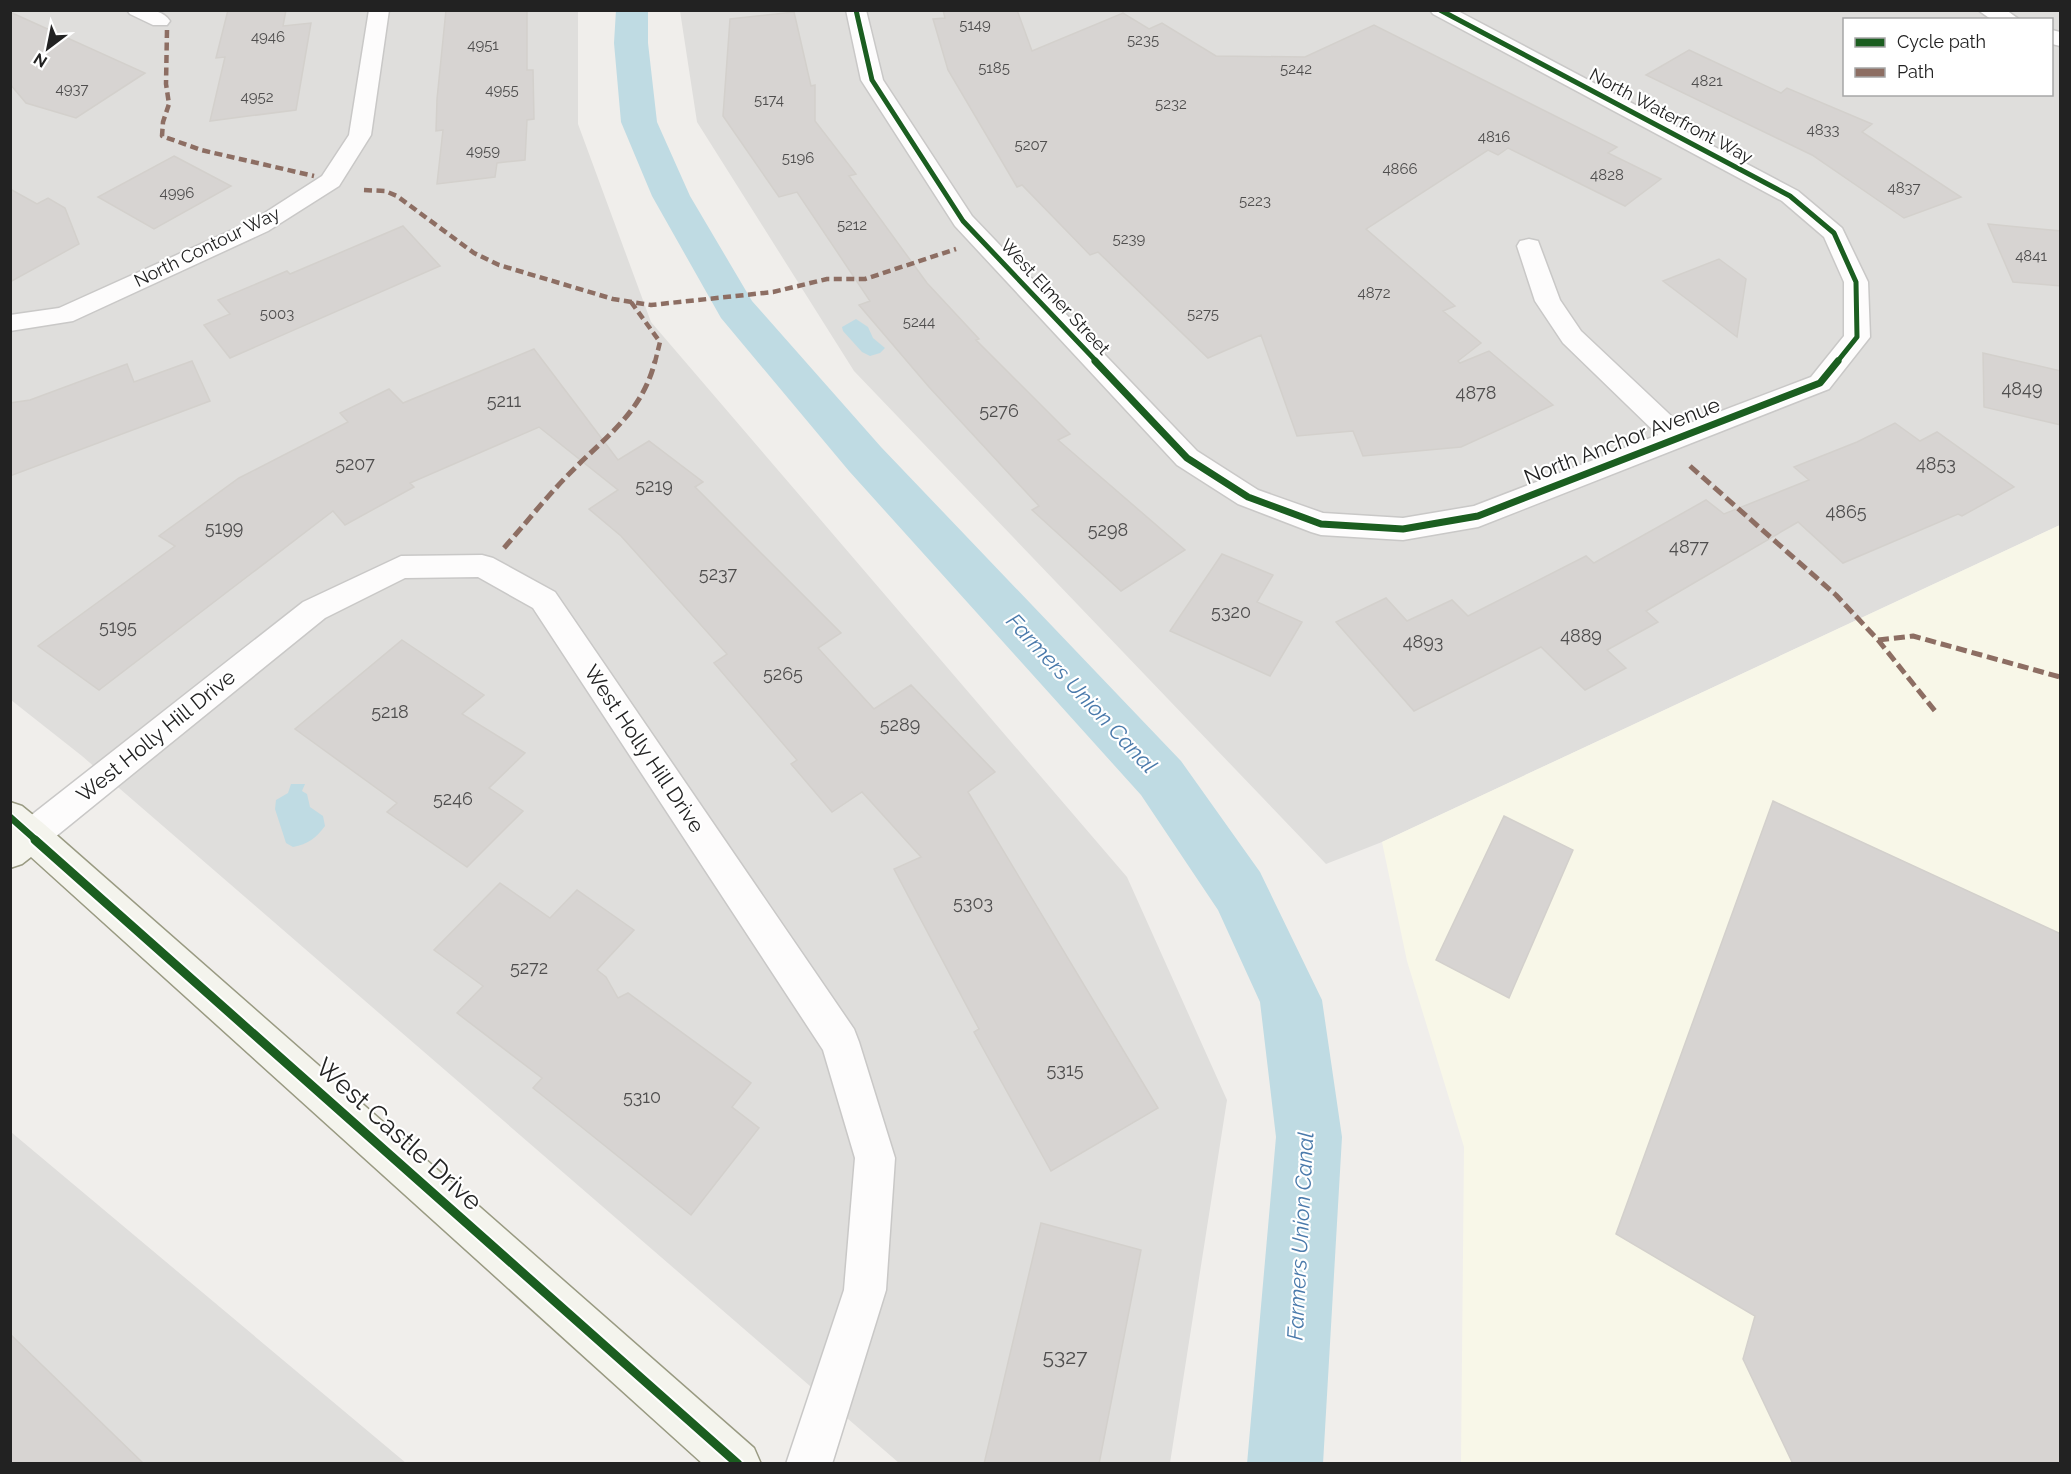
<svg xmlns="http://www.w3.org/2000/svg" width="2071" height="1474" font-family="Raleway,sans-serif">
<rect width="100%" height="100%" fill="#f0eeeb"/>
<!-- residential -->
<path fill="#dfdedc" fill-rule="evenodd" d="M10 11H578V124L651 322 1127 877 1227 1100 1170 1463H899L82 756 11 700Z
M680 11H2060V525L1382 842 1326 864 854 371 697 122ZM1844 20H2052V94H1844Z
M11 1132 406 1463H11Z"/>
<!-- education -->
<path fill="#f8f7e8" d="M2060 525V1463H1461L1464 1147 1407 961 1382 842Z"/>
<!-- water -->
<path fill="#bfdbe3" d="M856 319 868 327 873 338 885 348 880 353 870 356 862 352 843 331 842 327Z
M291 784H305L302 791 307 794 310 807 323 816 325 826C316 838 308 844 293 847L286 843 275 809 276 800 288 793Z"/>
<g fill="none" stroke-linecap="round" stroke-linejoin="round">
<!-- canal -->
<path fill="#bfdbe3" fill-rule="evenodd" d="M616 10H648V43L657 122 690 196 752 301 881 447 1181 761 1260 872 1322 1000 1342 1137 1323 1464H1247L1276 1137 1260 1002 1218 910 1141 795 849 471 721 318 652 196 621 122 614 43Z"/>
</g>
<!-- building -->
<path fill="#d7d4d2" stroke="#d3d0cc" stroke-width="1.5" d="M228 10H286L283 26 311 23 296 110 210 121 225 57 216 58Z
M446 10H527V70H533L534 119 527 120 525 160 497 163 495 177 437 184 443 130 436 131 437 99Z
M943 10H1017L1032 51 1123 13 1149 29 1162 23 1216 56 1305 57 1374 25 1617 147 1608 153 1661 179 1625 206 1508 148 1498 155 1488 150 1366 229 1455 306 1443 311 1481 343 1458 361 1460 363 1489 351 1553 405 1461 447 1363 456 1353 431 1297 436 1261 335 1208 358 1098 252 1090 255 1022 185 1017 187 948 70 933 19 945 18Z
M10 12 145 73 76 118 26 103 10 84Z
M794 12 811 86 815 85V121L856 174 849 176 927 283 979 339 976 340 1070 434 1058 440 1185 550 1121 591 1032 510 1039 506 929 387 859 305 870 301 797 192 779 197 723 116 730 19Z
M1689 50 1781 93 1787 88 1872 124 1862 132 1961 197 1904 218 1812 155 1646 75Z
M174 156 231 186 154 229 98 197Z
M10 189 37 204 48 198 65 208 79 244 10 282Z
M1988 224 2061 231V286L2013 282Z
M403 226 440 266 230 358 204 325 230 314 218 300 287 271 290 274Z
M1719 259 1746 279 1737 337 1663 281Z
M534 349 618 460 649 441 703 482 695 487 841 633 818 648 874 709 911 685 995 772 968 792 1158 1108 1051 1171 974 1032 979 1029 894 869 921 857 862 792 832 812 791 764 797 760 714 663 727 654 621 536 589 509 618 490 539 427 410 483 414 487 345 525 333 511 99 690 38 646 175 546 159 536 239 478 348 422 340 413 389 389 403 403Z
M1983 353 2061 371V425L1984 407Z
M192 361 210 401 10 476V403L30 400 127 364 134 382Z
M1895 423 1920 441 1937 432 2014 487 1962 516 1958 514 1843 563 1798 522 1646 611 1658 622 1607 650 1626 668 1585 690 1541 647 1414 711 1336 622 1386 598 1407 621 1452 600 1468 616 1586 556 1594 563 1706 500 1724 514 1809 480 1794 467 1857 442Z
M1222 554 1273 575 1257 602 1302 622 1270 676 1170 631Z
M402 640 484 695 462 714 525 753 489 788 523 811 467 867 387 812 397 803 295 729Z
M1773 801 2061 934V1464H1793L1743 1359 1755 1316 1616 1234Z
M1504 816 1573 850 1509 998 1436 960Z
M500 883 550 918 577 890 634 930 597 970 606 977 618 998 628 993 751 1083 732 1107 759 1128 691 1215 533 1088 542 1078 457 1013 483 986 434 950Z
M1041 1223 1141 1250 1099 1464H984Z
M10 1334 144 1464H10Z"/>
<g fill="none" stroke-linecap="round" stroke-linejoin="round">
<!-- street casing -->
<g stroke="#c9c8c7" stroke-width="3">
<path id="street" d="M127 10C142 10 161 7 170 21L167 25H153L130 14Z
M369 10H389L371 135 339 186 268 231 73 321 10 331V315L59 308 252 221 322 176 349 135Z
M846 10H866L883 80 972 216 1197 451 1258 490 1323 513 1403 518 1474 506 1658 435 1563 343 1535 301 1517 246 1520 241 1529 239 1538 241 1560 300 1581 331 1682 426 1811 377 1844 336V282L1824 237 1782 201 1433 14 1430 10H1456L1798 191 1842 228 1868 282 1870 337 1829 389 1478 527 1403 540 1321 535 1311 532 1238 504 1177 465 955 226 861 80Z
M1978 10H2006L2020 20H1992Z
M2052 30 2060 32V46L2052 44Z
M482 555 493 558 555 592 854 1029 859 1042 895 1158 886 1290 832 1464H786L844 1290 855 1158 823 1050 533 608 478 577 405 578 325 618 44 846 32 850 20 846 15 835 20 824 303 602 401 556Z"/>
</g>
<!-- secondary casing -->
<g stroke="#999a82" stroke-width="3">
<path id="secondary" d="M10 802 22 806 44 824 754 1448 761 1464H703L31 857 22 864 10 868Z"/>
</g>
<!-- street -->
<use href="#street" fill="#fdfcfc" fill-rule="evenodd"/>
<!-- secondary -->
<use href="#secondary" fill="#f4f4ed" fill-rule="evenodd"/>
<!-- quiet-far1 -->
<path stroke="#8d6e63" stroke-width="4.5" stroke-dasharray="8 4.5" stroke-linecap="butt" d="M167 30 166 84 169 104 163 122 162 136 201 150 314 176
M364 190 385 191 397 196 474 253 499 265 613 299 651 305 773 292 827 279H865L956 249
M631 302 660 342 655 362"/>
<!-- quiet -->
<path stroke="#8d6e63" stroke-width="5" stroke-dasharray="11 5" stroke-linecap="butt" d="M1690 466 1836 595 1878 640 1935 711
M504 548C526 523 547 496 571 472 606 436 642 413 655 361
M1878 640 1913 636 2060 677"/>
<!-- cycleway-far2 casing -->
<g stroke="#fff" stroke-width="8">
<path id="cycleway-far2" d="M856 10 872 80 963 221 1097 362
M1440 10 1790 196 1834 233 1856 282 1857 337 1837 362"/>
</g>
<!-- cycleway-far1 casing -->
<g stroke="#fff" stroke-width="10">
<path id="cycleway-far1" d="M1095 361 1187 458 1248 497 1321 524 1403 529 1478 516 1820 383 1838 361
M10 817 37 841"/>
</g>
<!-- cycleway casing -->
<g stroke="#fff" stroke-width="13">
<path id="cycleway" d="M35 840 738 1464"/>
</g>
<!-- cycleway-far2 -->
<use href="#cycleway-far2" stroke="#1b5e20" stroke-width="5"/>
<!-- cycleway-far1 -->
<use href="#cycleway-far1" stroke="#1b5e20" stroke-width="7"/>
<!-- cycleway -->
<use href="#cycleway" stroke="#1b5e20" stroke-width="9"/>
</g>
<g text-anchor="middle" stroke-width="4.5" stroke-linejoin="round" paint-order="stroke">
<!-- far-number labels -->
<g font-size="15" fill="#4f4e4e">
<text x="975" y="30">5149</text>
<text x="268" y="42">4946</text>
<text x="1143" y="45">5235</text>
<text x="483" y="50">4951</text>
<text x="994" y="73">5185</text>
<text x="1296" y="74">5242</text>
<text x="1707" y="86">4821</text>
<text x="72" y="94">4937</text>
<text x="502" y="95">4955</text>
<text x="257" y="102">4952</text>
<text x="769" y="105">5174</text>
<text x="1171" y="109">5232</text>
<text x="1823" y="135">4833</text>
<text x="1494" y="142">4816</text>
<text x="1031" y="150">5207</text>
<text x="483" y="156">4959</text>
<text x="798" y="163">5196</text>
<text x="1400" y="174">4866</text>
<text x="1607" y="180">4828</text>
<text x="1904" y="193">4837</text>
<text x="177" y="198">4996</text>
<text x="1255" y="206">5223</text>
<text x="852" y="230">5212</text>
<text x="1129" y="244">5239</text>
<text x="2031" y="261">4841</text>
<text x="1374" y="298">4872</text>
<text x="277" y="319">5003</text>
<text x="1203" y="319">5275</text>
<text x="919" y="327">5244</text>
</g>
<!-- far-street labels -->
<g font-size="18" fill="#222" stroke="#fff">
<text transform="translate(1671 116) rotate(28)" y="6">North Waterfront Way</text>
<text transform="translate(207 247) rotate(-26)" y="6">North Contour Way</text>
<text transform="translate(1055 297) rotate(47)" y="6">West Elmer Street</text>
</g>
<!-- number labels -->
<g font-size="18" fill="#4f4e4e">
<text x="2022" y="395">4849</text>
<text x="1476" y="399">4878</text>
<text x="504" y="407">5211</text>
<text x="999" y="417">5276</text>
<text x="355" y="470">5207</text>
<text x="1936" y="470">4853</text>
<text x="654" y="492">5219</text>
<text x="1846" y="518">4865</text>
<text x="224" y="534">5199</text>
<text x="1108" y="536">5298</text>
<text x="1689" y="553">4877</text>
<text x="718" y="580">5237</text>
<text x="1231" y="618">5320</text>
<text x="118" y="633">5195</text>
<text x="1581" y="642">4889</text>
<text x="1423" y="648">4893</text>
<text x="783" y="680">5265</text>
<text x="390" y="718">5218</text>
<text x="900" y="731">5289</text>
<text x="453" y="805">5246</text>
<text x="973" y="909">5303</text>
<text x="529" y="974">5272</text>
<text x="1065" y="1076">5315</text>
<text x="642" y="1103">5310</text>
</g>
<!-- street labels -->
<g font-size="21" fill="#222" stroke="#fff">
<text transform="translate(1622 441) rotate(-21)" y="7">North Anchor Avenue</text>
<text transform="translate(156 736) rotate(-39)" y="7">West Holly Hill Drive</text>
<text transform="translate(644 749) rotate(56)" y="7">West Holly Hill Drive</text>
</g>
<!-- near-number labels -->
<g font-size="21" fill="#4f4e4e">
<text x="1065" y="1364">5327</text>
</g>
<!-- water labels -->
<g font-size="22" font-style="italic" fill="#4a7aab" stroke="#fff">
<text transform="translate(1082 693) rotate(47)" y="8">Farmers Union Canal</text>
<text transform="translate(1300 1236) rotate(-87)" y="8">Farmers Union Canal</text>
</g>
<!-- near-street labels -->
<g font-size="26" fill="#222" stroke="#fff">
<text transform="translate(399 1134) rotate(42)" y="9">West Castle Drive</text>
</g>
</g>
<!-- border -->
<rect width="2071" height="1474" fill="none" stroke="#222222" stroke-width="24"/>
<!-- legend -->
<rect x="1843" y="18" width="210" height="78" fill="#ffffff" stroke="#a7a7a7" stroke-width="1.5"/>
<rect x="1855" y="38" width="30" height="9" fill="#1b5e20" stroke="#a7a7a7" stroke-width="1.5"/>
<text x="1897" y="48" font-size="18" fill="#222222">Cycle path</text>
<rect x="1855" y="68" width="30" height="9" fill="#8d6e63" stroke="#a7a7a7" stroke-width="1.5"/>
<text x="1897" y="78" font-size="18" fill="#222222">Path</text>
<!-- north arrow -->
<g transform="translate(48 48) rotate(212)" stroke="#ffffff" stroke-width="4.5" paint-order="stroke">
<path d="M0-4.5L10 22L0 15L-10 22Z" fill="#222222"/>
<text y="-9" font-size="16" font-weight="bold" text-anchor="middle" fill="#222222">N</text>
</g>
</svg>
